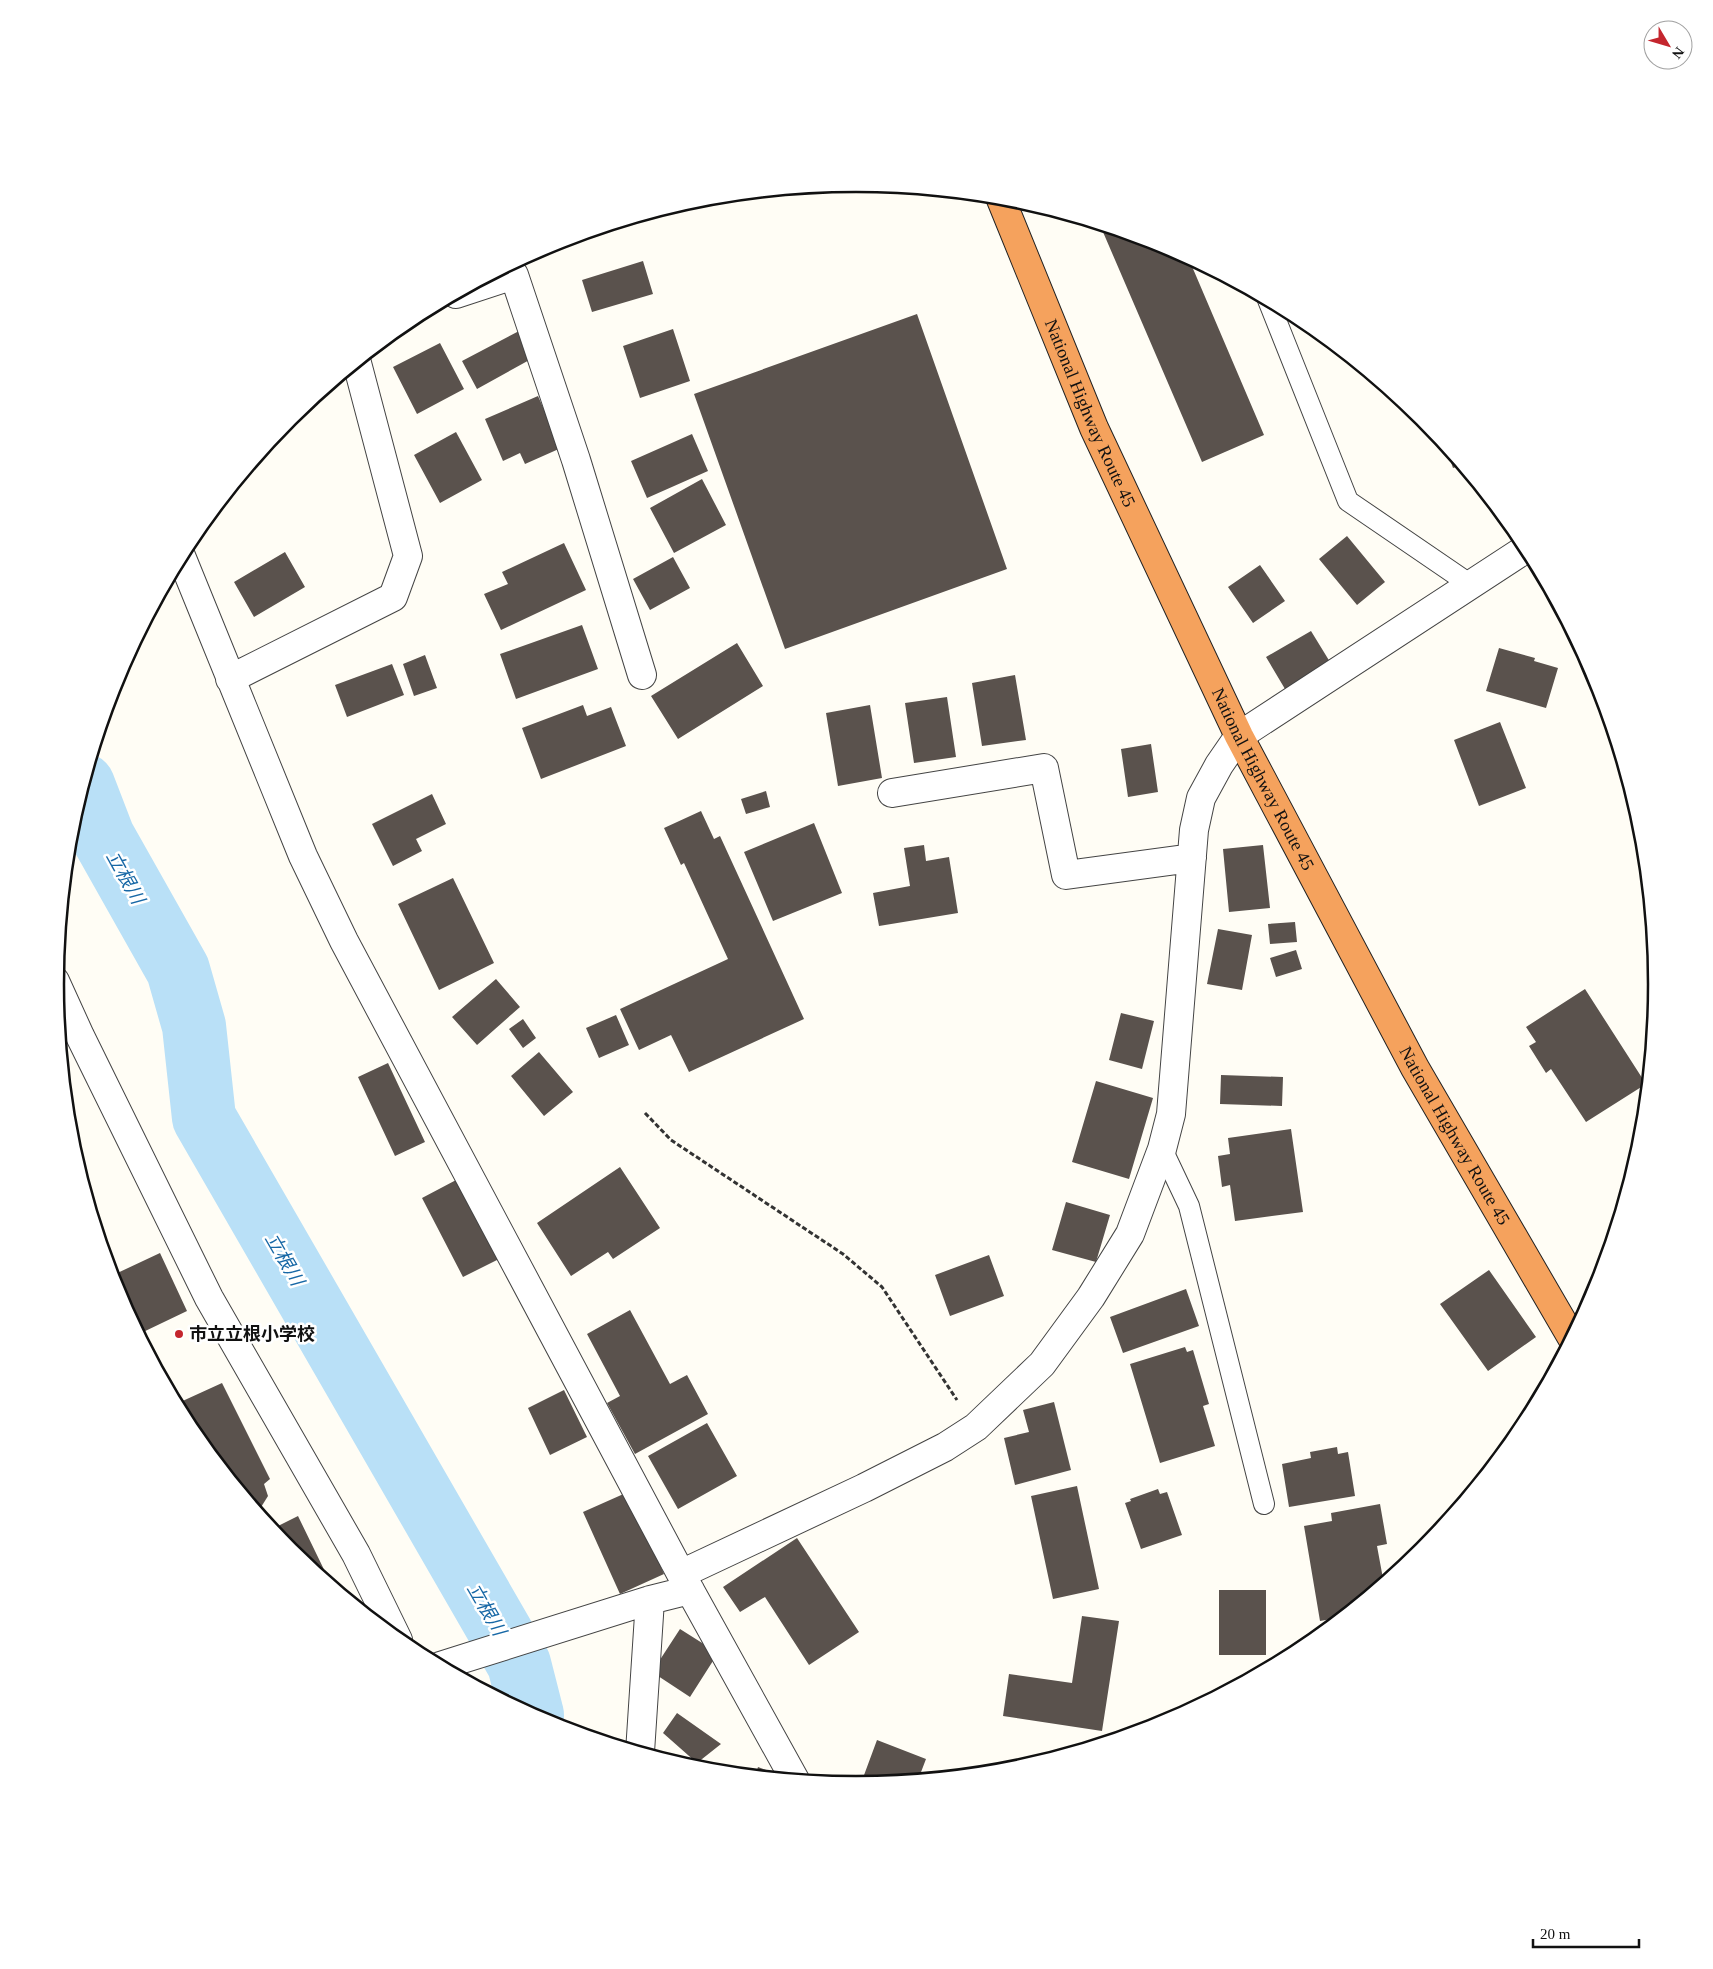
<svg xmlns="http://www.w3.org/2000/svg" width="1713" height="1969" font-family="'Times New Roman','Noto Sans JP',serif">
<rect width="100%" height="100%" fill="#fffdf5"/>
<g fill="none" stroke-linecap="round" stroke-linejoin="round">
<!-- river -->
<path stroke="#b9e0f7" stroke-width="64" d="M83 785 103 837 178 970 194 1026 204 1118 519 1664 532 1715"/>
</g>
<!-- building -->
<path fill="#5a524d" d="M1100 225 1163 244 1188 257 1264 435 1202 462Z
M643 261 653 294 592 312 582 280Z
M917 314 1007 569 785 649 694 394Z
M673 329 690 381 640 398 623 346Z
M519 331 533 358 477 389 462 361Z
M440 343 464 389 417 414 393 367Z
M538 396 561 448 525 464 520 453 503 461 485 419Z
M456 432 482 480 440 503 414 455Z
M692 434 708 471 647 498 631 461Z
M1445 445 1462 465 1453 468Z
M702 479 726 525 674 553 650 508Z
M1347 536 1385 582 1357 605 1319 559Z
M564 543 586 590 501 630 484 594 508 584 502 572Z
M285 552 305 587 254 617 234 582Z
M673 557 690 588 650 610 633 579Z
M1260 565 1285 601 1253 623 1228 587Z
M582 625 598 669 516 699 500 654Z
M1311 631 1330 662 1285 689 1266 657Z
M737 643 763 686 678 739 651 696Z
M1499 648 1535 658 1534 661 1558 668 1546 708 1486 691Z
M425 655 437 688 414 696 403 664Z
M392 664 404 695 347 717 335 685Z
M1015 675 1026 740 982 746 972 683Z
M947 697 956 757 914 763 905 703Z
M583 705 587 716 611 707 626 746 541 779 522 728Z
M870 705 882 778 838 786 826 713Z
M1500 722 1526 788 1479 806 1454 740Z
M1151 744 1158 792 1128 797 1121 749Z
M766 791 770 807 746 814 741 799Z
M432 794 446 824 416 839 422 851 393 866 372 824Z
M701 811 714 839 720 836 804 1019 689 1072 671 1035 639 1050 620 1009 728 959 684 863 681 865 664 828Z
M814 823 842 893 773 921 744 852Z
M924 845 926 861 949 857 958 913 879 926 873 893 910 886 904 848Z
M1263 845 1270 908 1229 912 1223 849Z
M453 878 494 963 439 990 398 904Z
M1295 922 1297 942 1270 944 1268 924Z
M1218 929 1252 935 1242 990 1207 984Z
M1296 950 1302 969 1276 977 1270 958Z
M496 979 520 1007 477 1045 452 1017Z
M1585 989 1646 1084 1586 1122 1551 1069 1546 1073 1529 1046 1536 1042 1526 1027Z
M1121 1013 1154 1021 1142 1069 1109 1060Z
M616 1015 629 1045 599 1058 586 1028Z
M523 1019 536 1038 523 1048 509 1029Z
M539 1052 573 1092 544 1116 511 1076Z
M388 1063 425 1142 395 1156 358 1077Z
M1221 1075 1283 1077 1282 1106 1220 1104Z
M1096 1081 1153 1098 1129 1179 1072 1162Z
M1291 1129 1303 1212 1235 1221 1230 1185 1222 1187 1218 1156 1230 1154 1228 1138Z
M620 1167 660 1228 613 1259 608 1252 571 1276 537 1223Z
M458 1179 499 1259 463 1277 422 1198Z
M1066 1202 1110 1215 1096 1262 1052 1250Z
M160 1253 187 1311 139 1334 116 1291 111 1276Z
M989 1255 1004 1296 950 1316 935 1275Z
M1489 1270 1536 1337 1488 1371 1440 1304Z
M1186 1289 1199 1326 1123 1353 1110 1317Z
M630 1310 670 1384 687 1375 708 1414 635 1454 607 1403 620 1396 587 1334Z
M1185 1347 1187 1352 1193 1350 1209 1404 1203 1406 1215 1446 1160 1463 1130 1364Z
M222 1383 270 1479 264 1484 268 1496 258 1512 190 1430 176 1404Z
M564 1390 587 1437 550 1455 528 1408Z
M1054 1402 1071 1470 1015 1485 1004 1438 1029 1432 1023 1410Z
M707 1423 737 1476 678 1509 648 1456Z
M1337 1447 1338 1454 1348 1452 1355 1496 1289 1507 1282 1464 1311 1458 1310 1452Z
M1077 1486 1099 1589 1053 1599 1031 1496Z
M1158 1489 1160 1494 1167 1492 1182 1535 1141 1549 1125 1503 1131 1501 1130 1499Z
M628 1492 664 1574 620 1594 583 1512Z
M1380 1504 1387 1544 1377 1546 1384 1584 1343 1617 1320 1621 1304 1526 1332 1521 1331 1513Z
M298 1516 332 1586 290 1551 272 1529Z
M797 1538 859 1632 809 1665 765 1597 740 1612 723 1587Z
M1219 1590H1266V1655H1219Z
M1082 1616 1119 1621 1102 1731 1003 1716 1009 1674 1072 1683Z
M680 1629 718 1653 690 1697 652 1672Z
M677 1713 721 1744 697 1763 663 1733Z
M877 1740 926 1759 918 1780 860 1786Z
M758 1767 777 1774 775 1778 755 1776Z"/>
<g fill="none" stroke-linecap="round" stroke-linejoin="round">
<!-- lane casing -->
<g stroke="#444" stroke-width="22">
<path id="lane" d="M1268 300 1348 501 1471 585
M1162 1149 1189 1206 1264 1504"/>
</g>
<!-- street casing -->
<g stroke="#444" stroke-width="30">
<path id="street" d="M456 294 514 275 576 460 642 675
M181 556 303 856 344 941 681 1574 795 1780
M230 679 393 597 408 556 357 363
M892 793 1044 768 1066 875 1192 858
M55 981 80 1036 209 1298 356 1554 398 1640
M681 1574 864 1488 945 1447 976 1427 1042 1364 1091 1297 1130 1234 1162 1149 1171 1114 1194 830 1201 798 1219 765 1239 736 1527 548
M440 1666 650 1600 690 1590
M640 1752 650 1600"/>
</g>
<!-- highway casing -->
<g stroke="#222" stroke-width="30">
<g id="highway">
<path id="s1" d="M1000 197 1094 428 1239 736 1415 1068 1572 1338"/>
</g>
</g>
<!-- path -->
<path stroke="#333" stroke-width="3" stroke-dasharray="5 2.5" stroke-linecap="butt" d="M645 1113 671 1140 843 1254 882 1287 957 1400"/>
<!-- lane -->
<use href="#lane" stroke="#fff" stroke-width="20"/>
<!-- street -->
<use href="#street" stroke="#fff" stroke-width="28"/>
<!-- highway -->
<use href="#highway" stroke="#f5a25d" stroke-width="28"/>
</g>
<!-- markers -->
<circle fill="#c4262e" stroke="#fff" stroke-width="2" cx="179" cy="1334" r="5"/>
<g text-anchor="middle" stroke-width="5" stroke-linejoin="round" paint-order="stroke">
<!-- street labels -->
<g font-size="18" fill="#111" stroke="#fff">
<text dy="6" stroke="none"><textPath href="#s1" startOffset="234">National Highway Route 45</textPath></text>
<text dy="6" stroke="none"><textPath href="#s1" startOffset="639">National Highway Route 45</textPath></text>
<text dy="6" stroke="none"><textPath href="#s1" startOffset="1044">National Highway Route 45</textPath></text>
</g>
<!-- poi labels -->
<g font-size="18" font-weight="bold" fill="#111" stroke="#fff" text-anchor="start">
<text x="189" y="1340">市立立根小学校</text>
</g>
<!-- water labels -->
<g font-size="19" font-style="italic" fill="#1768a6" stroke="#fff">
<text transform="translate(126 877) rotate(61)" y="7">立根川</text>
<text transform="translate(285 1259) rotate(60)" y="7">立根川</text>
<text transform="translate(487 1609) rotate(60)" y="7">立根川</text>
</g>
</g>
<!-- crop -->
<path d="M0 0H1713V1969H0ZM64 984a792 792 0 1 1 1584 0a792 792 0 1 1-1584 0Z" fill="#fff" fill-rule="evenodd"/>
<path fill="none" stroke="#111" stroke-width="2.5" d="M64 984a792 792 0 1 1 1584 0a792 792 0 1 1-1584 0Z"/>
<!-- north arrow -->
<g transform="translate(1668 45) rotate(128)"><circle r="24" fill="#ffffff" stroke="#a0a0a0"/>
<path d="M0-4L9 19L0 12L-9 19Z" fill="#c4262e"/>
<text y="-8" font-size="14" font-weight="bold" text-anchor="middle" fill="#111111">N</text>
</g>
<!-- scale -->
<path d="M1533 1939v8h106v-8" fill="none" stroke="#111111" stroke-width="2.5"/>
<text x="1540" y="1939" font-size="15" fill="#111111" stroke="#ffffff" stroke-width="4" paint-order="stroke">20 m</text>
</svg>
